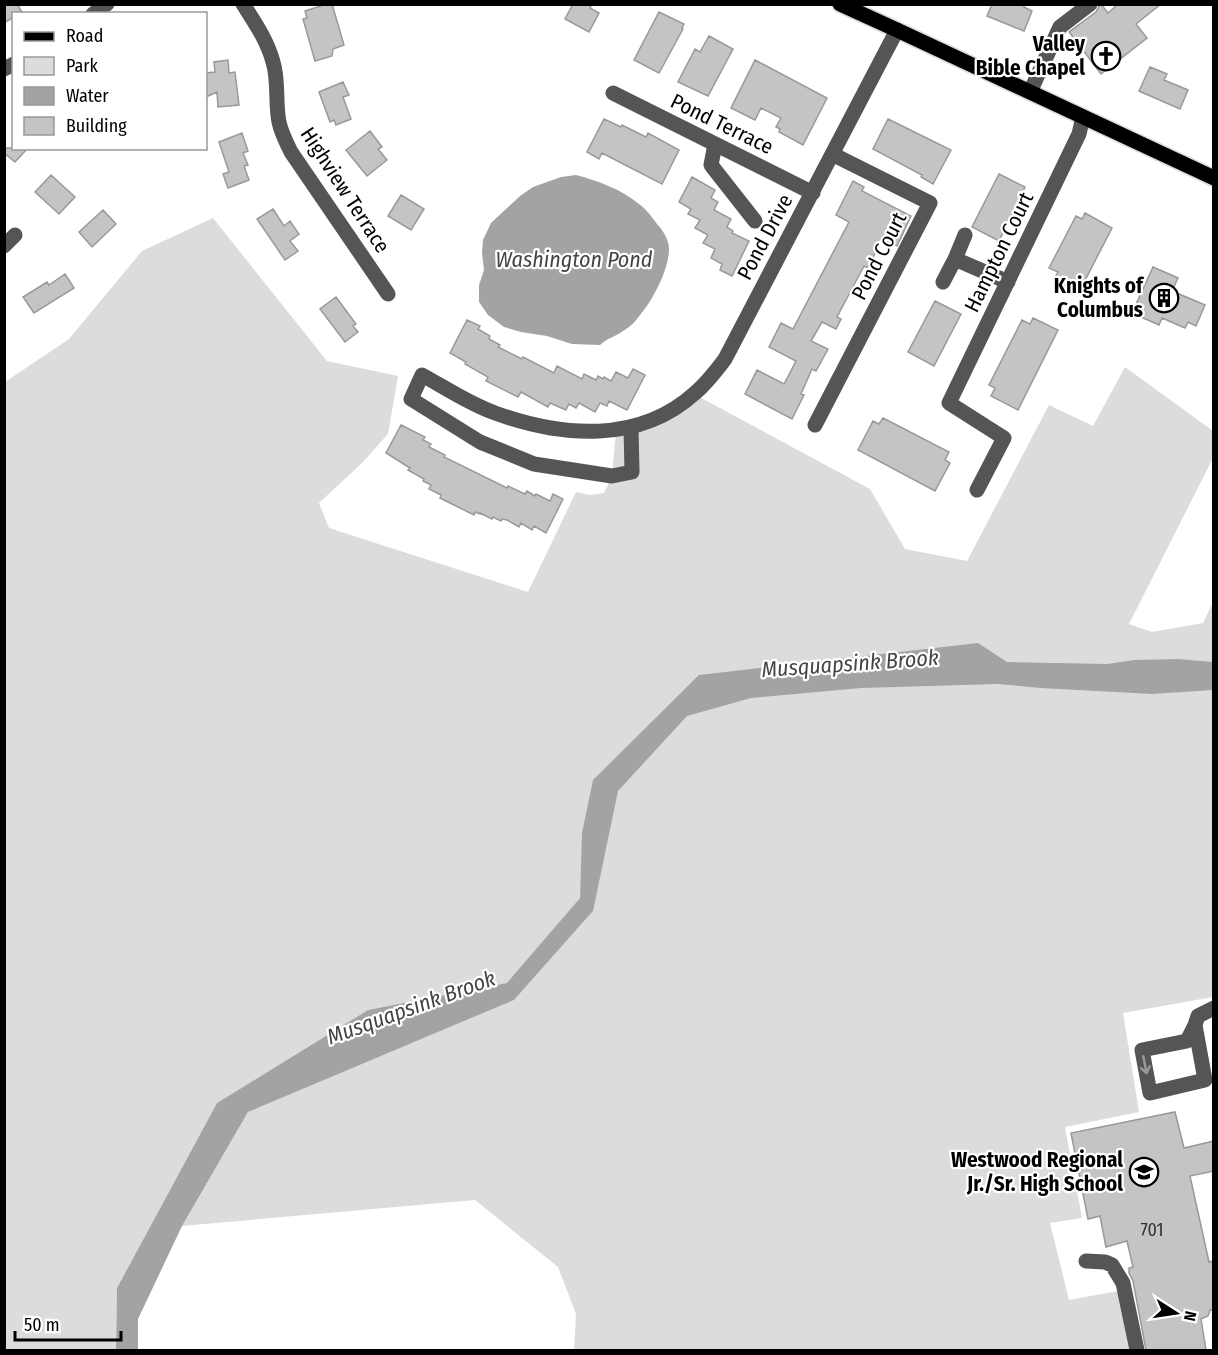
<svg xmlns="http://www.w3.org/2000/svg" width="1218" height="1355" font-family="'Fira Sans Condensed',sans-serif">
<rect width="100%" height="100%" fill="#fff"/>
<!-- green -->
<path fill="#dcdcdc" d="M213 218 327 361 398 376 388 434 362 463 319 503 329 528 528 592 576 492 590 495 604 493 612 476 616 431 694 394 870 489 905 549 967 561 1049 405 1093 426 1125 367 1213 431V458L1129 624 1152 632 1203 623 1213 602V997L1123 1013 1139 1112 1065 1127 1082 1218 1050 1223 1069 1300 1118 1291 1130 1350H574L576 1314 558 1267 475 1200 182 1226 248 1112 514 1000 593 911 583 837 580 898 507 984 368 1010 217 1103 117 1288 116 1350H5V382L69 339 142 251Z"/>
<!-- water -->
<path fill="#a3a3a3" d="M576 175C598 181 621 189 639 204 646 209 652 217 657 224 663 230 669 240 669 249 669 269 653 300 640 315 636 321 629 328 623 331 615 337 607 338 600 345L572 344 547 336 521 332 504 327 488 315 479 302V285L484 270 482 253 483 240 491 223 520 196 533 187 561 177Z
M978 643 1007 662 1107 664 1135 660 1178 659 1213 662V690L1152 694 1041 688 998 684 861 688 751 698 687 716 618 791 593 911 514 1000 248 1112 182 1226 138 1319V1350H116L117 1288 217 1103 368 1010 507 983 580 898 582 833 593 780 699 675Z"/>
<!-- building -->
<path fill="#c4c4c4" stroke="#999" stroke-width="1.5" d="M4 4H17L22 12 19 14H14V17L4 23Z
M327 4H332L344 45 333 49 332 56 315 61 303 19 307 18 305 11Z
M573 4H592L590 8 599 13 589 32 565 19Z
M992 4H1025L1024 7 1032 11 1024 31 987 16Z
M1100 4H1101L1108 13 1118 4H1161L1136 24 1147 38 1101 74 1069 32 1096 12Z
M659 12 684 24 682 28 683 29 659 73 634 60Z
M709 36 733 49 708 96 678 82 695 49 700 52Z
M228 60 229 73 235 72 239 105 218 107 217 92 206 97V73L215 72 214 62Z
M755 60 827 98 803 145 779 132 780 129 776 127 781 118 761 108 755 120 731 108Z
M1150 67 1167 74 1164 80 1188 90 1180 109 1139 91Z
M343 82 349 95 343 97 351 119 336 125 334 120 330 122 319 92Z
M604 119 621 127 622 125 646 137 648 133 679 150 662 184 602 153 599 159 587 152Z
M888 119 951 150 933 184 921 177 922 175 873 149Z
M370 131 382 147 378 149 387 160 367 176 346 150Z
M242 133 248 151 243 153 248 165 244 166 249 180 228 188 223 174 229 172 219 142Z
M4 148H28L15 162 4 153Z
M999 174 1025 187 999 241 972 227Z
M51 175 75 197 59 214 35 192Z
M692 177 715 190 711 198 718 202 714 210 731 219 727 227 733 231 732 233 749 241 732 276 720 270 722 264 711 258 715 249 703 243 708 235 695 228 700 220 688 214 691 209 679 202Z
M853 181 864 187 862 191 911 216 897 246 883 239 867 268 864 266 837 317 841 319 836 329 822 322 811 341 828 349 816 371 812 369 801 394 804 395 792 419 745 394 757 370 784 384 796 361 769 347 781 323 793 329 849 222 836 215Z
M401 195 424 209 411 230 388 216Z
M273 209 284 226 290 221 299 234 290 241 298 251 285 260 257 219Z
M103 210 116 224 92 247 79 232Z
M1085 213 1112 228 1079 292 1054 279 1058 272 1049 268 1076 216 1082 219Z
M1153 267 1178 278 1172 291 1205 305 1196 326 1188 322 1185 328 1162 318 1159 325 1132 313Z
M65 274 74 288 34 313 23 297 47 282 49 285Z
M336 297 356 324 353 326 358 332 345 342 320 309Z
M935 301 961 314 934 366 908 352Z
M1033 318 1058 330 1018 410 991 396 995 388 989 385 1022 320 1030 324Z
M467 320 480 326 478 329 490 336 489 339 500 345 498 347 522 359 523 357 554 373 557 366 582 379 584 374 596 380 598 376 603 379 604 377 611 381 616 372 628 378 633 369 645 375 627 410 609 401 607 406 600 403 595 412 579 403 576 408 569 404 566 410 550 403 548 407 521 392 518 397 486 381 488 377 465 364 466 362 450 353Z
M883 418 949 452 945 460 950 463 935 491 858 450 873 421 879 424Z
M401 425 425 437 423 440 431 444 429 447 445 455 444 457 507 488 508 486 525 494 527 491 535 496 536 494 550 501 553 494 563 499 546 533 534 526 532 530 521 523 519 527 507 520 502 519 501 521 493 517 492 519 480 513V514L475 512 474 515 440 498 441 495 429 489 431 485 423 481 424 479 408 470 410 468 386 453Z
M1175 1112 1184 1148 1214 1141V1171L1190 1176 1209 1262 1214 1261V1310H1210L1208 1316 1201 1319 1206 1350H1146L1133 1281 1129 1273V1268L1133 1267 1127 1241 1106 1247 1100 1216 1088 1219 1071 1133Z"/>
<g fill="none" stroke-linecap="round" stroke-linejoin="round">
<!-- major casing -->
<g stroke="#dbdbdb" stroke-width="18">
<path id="major" d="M840 4 897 30 1214 178"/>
</g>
<!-- minor -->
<path stroke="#555" stroke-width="15" d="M243 4C255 23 267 40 273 62 279 81 275 102 279 122 281 132 286 142 291 152L388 294
M93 14 107 4
M4 69 14 64
M1030 92 1060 27 1090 4
M613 93 813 193
M715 144 711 165 755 221
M965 235 955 259 1008 282
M4 246 15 235
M943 282 955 259
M815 425 930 203 832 154
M631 428 632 472 612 476 534 464 480 442 411 399 422 375C446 388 469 404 495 413 561 437 639 444 695 393 707 383 716 371 725 359L897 30
M977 490 1004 438 949 403 1079 134 1083 117
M1195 1025 1205 1080 1150 1093 1142 1050 1187 1041 1195 1025 1198 1016 1214 1008
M1086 1261 1105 1262 1112 1265 1123 1283 1137 1350"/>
<!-- major -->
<use href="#major" stroke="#000" stroke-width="15"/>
</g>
<!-- one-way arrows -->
<defs><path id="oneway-shaft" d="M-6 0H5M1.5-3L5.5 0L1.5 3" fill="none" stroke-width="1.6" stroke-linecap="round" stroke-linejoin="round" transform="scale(1.5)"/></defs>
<use stroke="#999" href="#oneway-shaft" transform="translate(1145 1065) rotate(79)"/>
<!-- icons -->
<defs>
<g id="church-ring" transform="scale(1.5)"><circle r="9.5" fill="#fff" stroke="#000" stroke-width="1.5"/><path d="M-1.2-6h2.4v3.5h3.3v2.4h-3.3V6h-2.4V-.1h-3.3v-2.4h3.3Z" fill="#000"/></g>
<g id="building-ring" transform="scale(1.5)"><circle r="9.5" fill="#fff" stroke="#000" stroke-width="1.5"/><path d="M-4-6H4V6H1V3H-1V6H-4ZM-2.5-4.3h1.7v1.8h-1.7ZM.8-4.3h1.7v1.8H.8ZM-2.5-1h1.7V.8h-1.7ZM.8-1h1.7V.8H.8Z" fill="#000"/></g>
<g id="school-ring" transform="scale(1.5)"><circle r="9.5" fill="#fff" stroke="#000" stroke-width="1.5"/><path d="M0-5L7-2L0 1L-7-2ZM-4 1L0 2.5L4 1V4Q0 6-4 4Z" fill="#000"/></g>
</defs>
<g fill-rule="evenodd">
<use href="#church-ring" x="1106" y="56"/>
<use href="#building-ring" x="1164" y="298"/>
<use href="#school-ring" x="1144" y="1172"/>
</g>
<g text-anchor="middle" stroke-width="4.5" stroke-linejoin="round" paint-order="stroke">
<!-- number labels -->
<g font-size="18" fill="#313131">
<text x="1152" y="1236">701</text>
</g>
<!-- poi labels -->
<g font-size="21" font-weight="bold" fill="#000" stroke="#fff" text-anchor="end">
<text x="1085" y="51">Valley<tspan x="1085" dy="24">Bible Chapel</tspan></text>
<text x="1143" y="293">Knights of<tspan x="1143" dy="24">Columbus</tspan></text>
<text x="1123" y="1167">Westwood Regional<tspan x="1123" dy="24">Jr./Sr. High School</tspan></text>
</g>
<!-- street labels -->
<g font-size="21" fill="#000" stroke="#fff">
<text transform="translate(722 124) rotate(26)" y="7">Pond Terrace</text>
<text transform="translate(345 190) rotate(57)" y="7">Highview Terrace</text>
<text transform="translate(765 237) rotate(-62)" y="7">Pond Drive</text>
<text transform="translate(999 252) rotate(-64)" y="7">Hampton Court</text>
<text transform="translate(879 256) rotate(-63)" y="7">Pond Court</text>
</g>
<!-- water labels -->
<g font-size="22" font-style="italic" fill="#444" stroke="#fff">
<text x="574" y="267">Washington Pond</text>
<text transform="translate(850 663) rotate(-4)" y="8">Musquapsink Brook</text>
<text transform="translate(411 1007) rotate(-20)" y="8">Musquapsink Brook</text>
</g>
</g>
<!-- border -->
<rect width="1218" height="1355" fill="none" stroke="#000000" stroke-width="12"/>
<!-- legend -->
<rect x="12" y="12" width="195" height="138" fill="#ffffff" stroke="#999999" stroke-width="1.5"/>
<rect x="24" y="32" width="30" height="9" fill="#000000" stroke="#999999" stroke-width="1.5"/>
<text x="66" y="42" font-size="18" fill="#000000">Road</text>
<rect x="24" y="57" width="30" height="18" fill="#dcdcdc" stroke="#999999" stroke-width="1.5"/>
<text x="66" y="72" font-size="18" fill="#000000">Park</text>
<rect x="24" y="87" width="30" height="18" fill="#a3a3a3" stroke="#999999" stroke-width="1.5"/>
<text x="66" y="102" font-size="18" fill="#000000">Water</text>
<rect x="24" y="117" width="30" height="18" fill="#c4c4c4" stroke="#999999" stroke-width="1.5"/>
<text x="66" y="132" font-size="18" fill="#000000">Building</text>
<!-- north arrow -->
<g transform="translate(1176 1313) rotate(102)" stroke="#ffffff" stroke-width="4.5" paint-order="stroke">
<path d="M0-4.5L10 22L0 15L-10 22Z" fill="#000000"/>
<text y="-9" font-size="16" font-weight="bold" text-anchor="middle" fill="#000000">N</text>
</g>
<!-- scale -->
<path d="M15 1331v9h106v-9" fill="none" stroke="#000000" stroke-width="3"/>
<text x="24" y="1331" font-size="18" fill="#000000" stroke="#ffffff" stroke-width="4.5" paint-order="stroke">50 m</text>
</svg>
